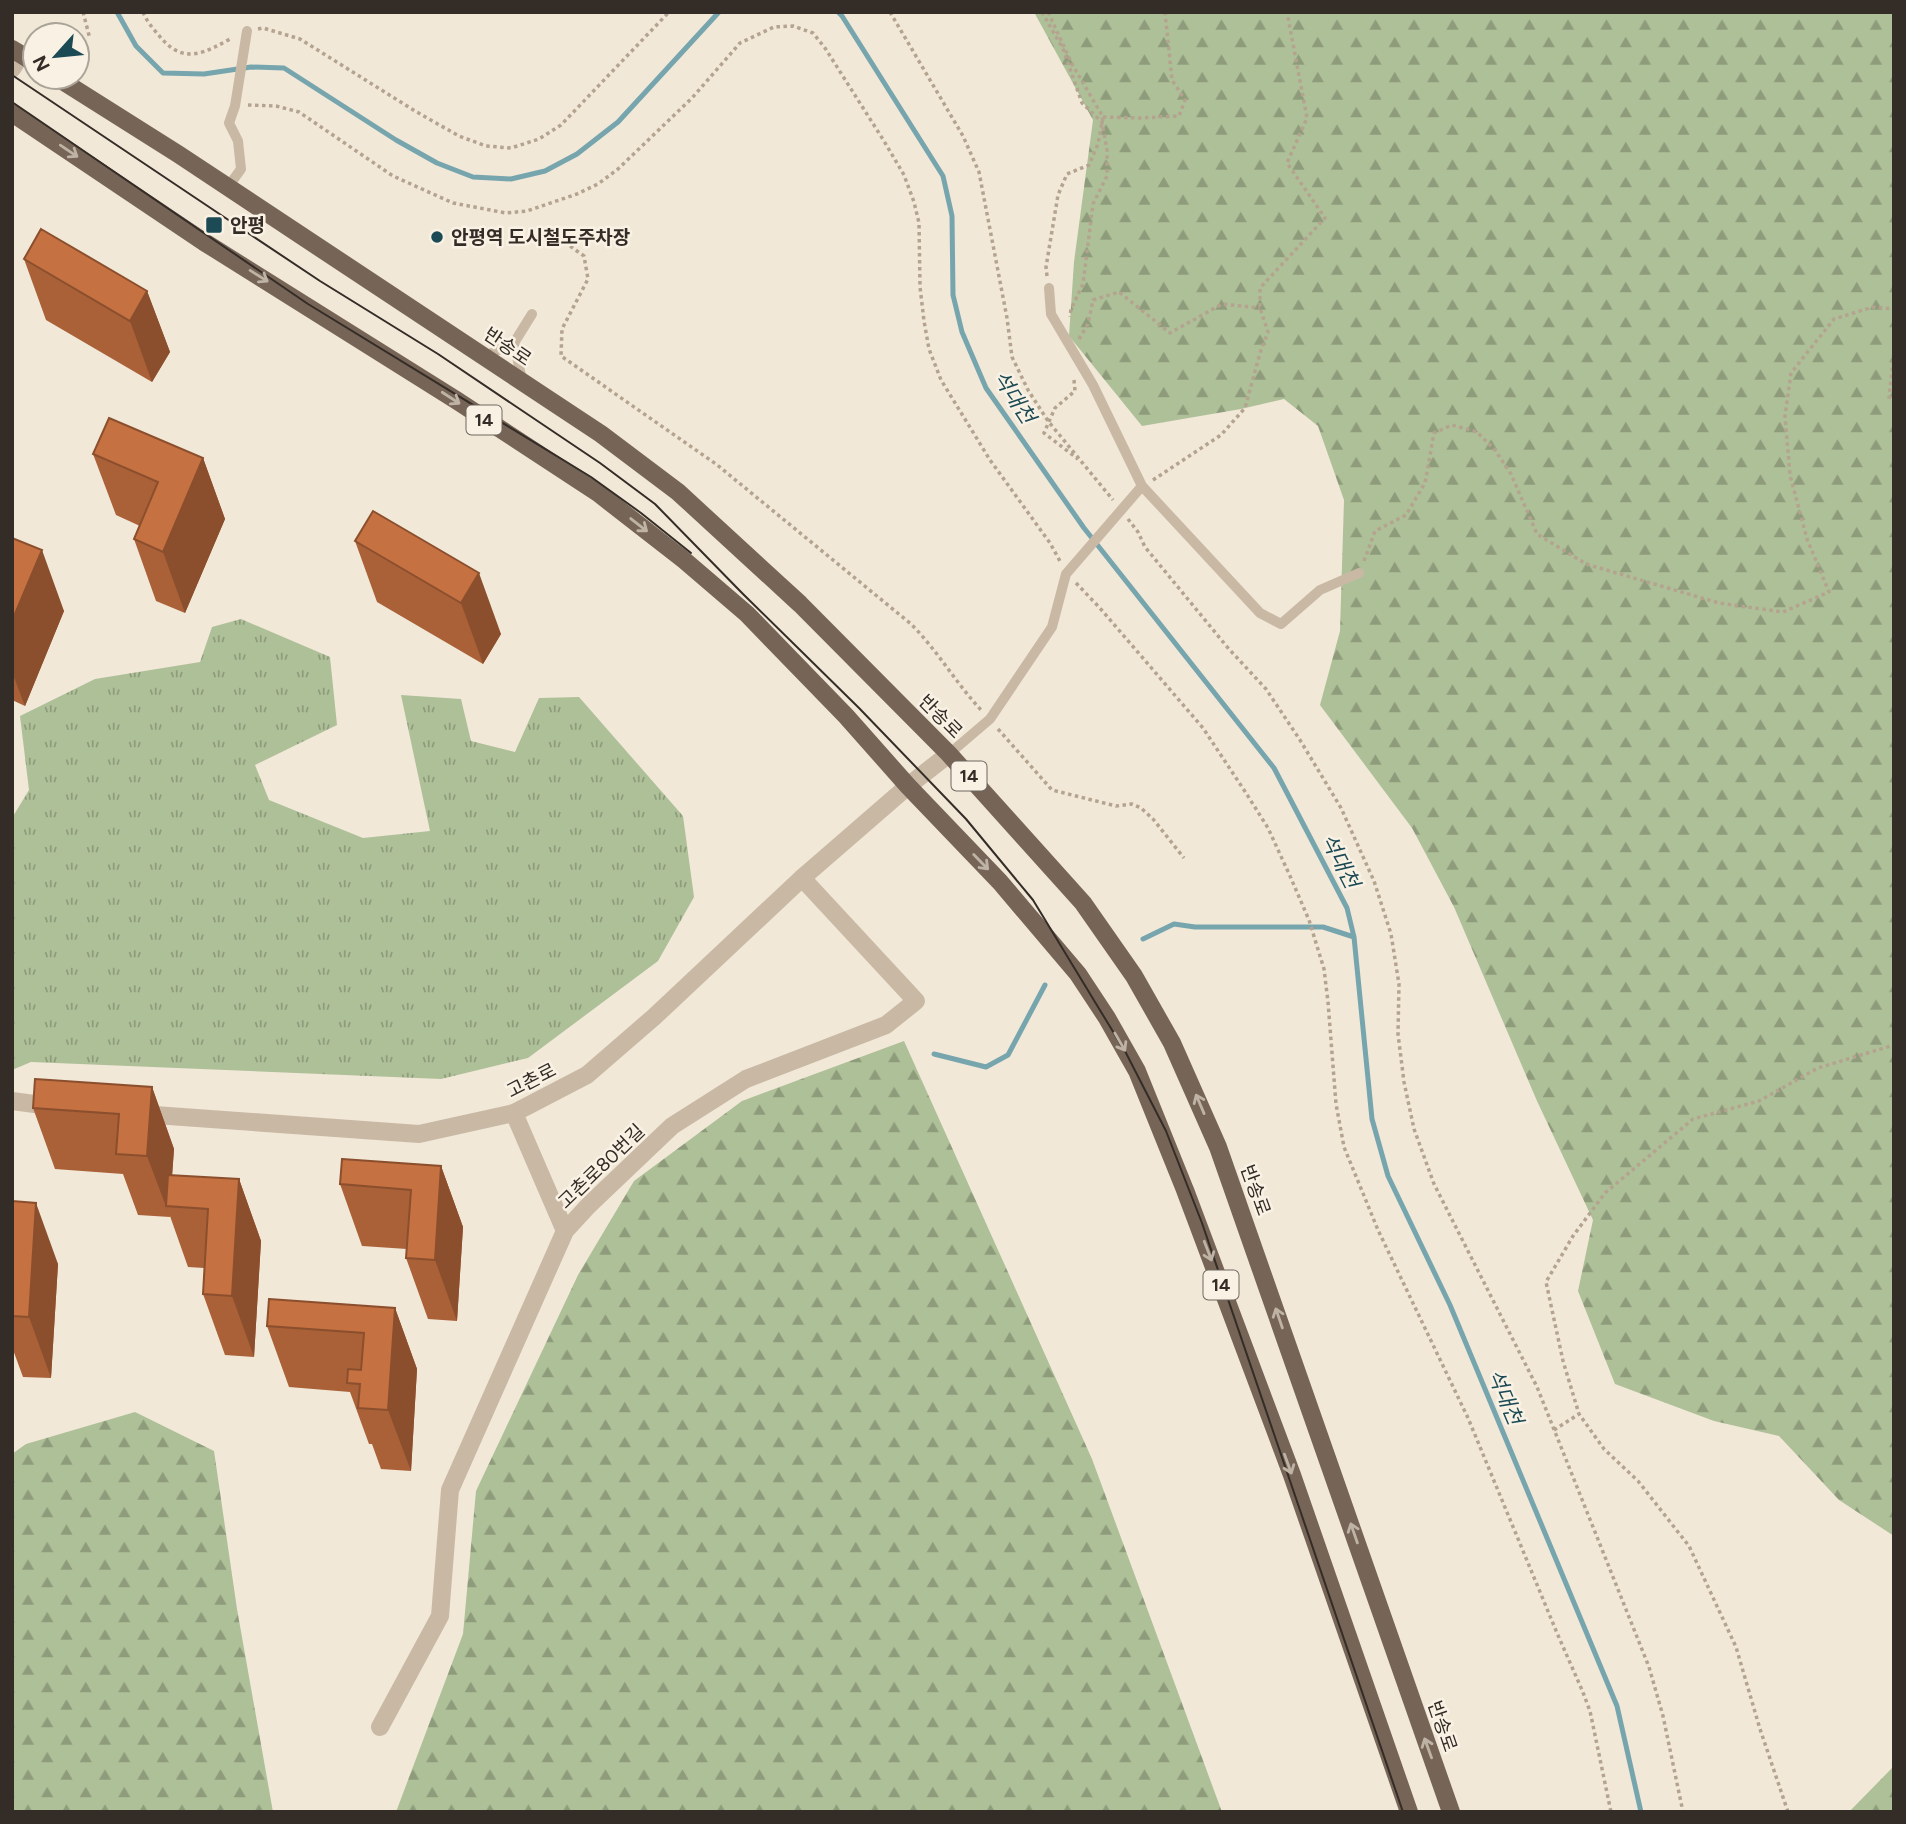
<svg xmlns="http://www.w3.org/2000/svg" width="1906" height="1824" font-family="Figtree,'Noto Sans KR',sans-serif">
<defs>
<pattern id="grass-tufts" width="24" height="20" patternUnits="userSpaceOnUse" patternTransform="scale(1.75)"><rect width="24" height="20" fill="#aec098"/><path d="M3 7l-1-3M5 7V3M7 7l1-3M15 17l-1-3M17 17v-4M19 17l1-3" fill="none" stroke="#8e9c7c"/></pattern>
<pattern id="forest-firs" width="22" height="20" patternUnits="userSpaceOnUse" patternTransform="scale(1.75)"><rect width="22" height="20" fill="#aec098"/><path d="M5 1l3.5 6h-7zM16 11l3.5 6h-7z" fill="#8e9c7c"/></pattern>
</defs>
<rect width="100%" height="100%" fill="#f1e8d8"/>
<!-- grass -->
<path fill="url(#grass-tufts)" d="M241 619 330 657 337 725 255 765 269 800 363 838 430 831 401 695 461 699 471 741 515 752 539 698 579 697 683 816 694 897 658 961 528 1058 441 1079 31 1062 12 1070V818L29 790 20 716 95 679 200 662 212 627Z"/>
<!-- forest -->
<path fill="url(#forest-firs)" d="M1034 12H1894V1536L1839 1500 1779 1436 1714 1421 1615 1384 1578 1291 1593 1220 1537 1101 1454 907 1412 828 1320 705 1340 631 1344 500 1318 426 1284 399 1241 409 1142 426 1069 336 1074 262 1093 120Z
M904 1041 1092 1459 1222 1812H396L463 1634 476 1491 578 1275 634 1181 742 1101Z
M135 1412 214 1451 237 1609 273 1812H12V1454L26 1444Z
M1894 1767V1812H1849L1892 1768Z"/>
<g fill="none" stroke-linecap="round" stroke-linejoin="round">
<!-- stream -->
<path stroke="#77a5ae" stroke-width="5" d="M117 12 136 46 163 73 204 74 251 67 284 68 396 140 437 163 473 177 511 179 545 171 577 154 618 122 719 12
M838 12 842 16 943 176 952 216 953 295 962 332 986 388 1084 528 1274 768 1347 908 1354 937 1372 1119 1388 1176 1450 1305 1617 1706 1641 1812
M1143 939 1174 924 1195 927H1323L1354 937
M934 1054 986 1067 1008 1055 1045 985"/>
<!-- path -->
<path stroke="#b4a38f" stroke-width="3.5" stroke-dasharray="3.5 3.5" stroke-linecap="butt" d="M83 12 90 39
M143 12C147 22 155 31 162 39 185 65 206 52 232 38
M890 12 963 136 979 172 1007 318 1012 357 1028 390 1048 421 1113 500
M1042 12 1063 49 1082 103 1102 122 1107 150V176L1093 204 1083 284 1071 309 1070 317
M1440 12H1451
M258 29 263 28 300 39 415 111 459 136 486 146 511 148 539 139 561 125 669 12
M248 105 276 106 299 112 393 176 453 203 506 213 527 211 577 194 598 184 618 169 692 98 740 43 774 27 793 26 813 33 825 48 884 141 904 175 914 202 919 223 920 287 924 321 929 349 941 380 990 460 1050 543 1061 563
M1103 117 1140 118 1179 116 1185 100 1172 80 1165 12
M553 234 584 256 588 279 562 329 561 356 716 464 911 624C937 650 956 683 981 710
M1047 276 1046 267 1058 195 1067 174 1089 165 1098 144 1103 117 1072 64 1048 12
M1079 339 1088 324 1093 300 1119 292 1170 333 1222 304 1260 308
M1074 380 1075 391 1055 408 1044 433 1078 459
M1889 399 1894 352
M1153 480 1221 435 1245 408 1260 353 1268 332 1260 308V288L1325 218 1287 163 1307 118 1287 12
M1128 519 1138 532 1145 547 1228 648 1266 689 1300 740 1341 808 1374 881 1391 934 1399 984 1398 1034 1404 1082 1414 1129 1434 1184 1537 1387 1649 1667 1663 1716 1683 1812
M1364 561 1375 531 1406 515 1425 483 1434 433 1452 425 1477 432 1495 450 1511 474 1537 534 1586 564 1719 603 1783 612 1829 592 1807 539 1790 475 1785 416 1791 373 1834 319 1873 307 1894 309
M1076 583 1099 607 1203 728 1246 793 1268 828 1290 876 1309 920 1324 969 1328 1002 1336 1104 1344 1147 1378 1230 1468 1418 1557 1633 1582 1690 1590 1711 1611 1812
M998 729 1052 790 1116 806 1132 804 1141 808 1153 819 1184 858
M1554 1430 1579 1414
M1788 1812 1760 1729 1736 1647 1689 1546 1638 1481 1604 1449 1579 1414 1563 1361 1546 1282 1573 1236 1605 1193 1693 1119 1759 1101 1818 1068 1894 1045"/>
<!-- service -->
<path stroke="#c9b9a4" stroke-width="10" d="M228 187 241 169 238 141 229 123 235 106 247 31
M1049 288 1051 314 1093 385 1142 486
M514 343 522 380
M485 356 514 343 532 314
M949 754 990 719 1052 627 1066 574 1142 486 1260 613 1281 624 1320 590 1359 573"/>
<!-- minor -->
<path stroke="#c9b9a4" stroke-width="18" d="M514 1113 565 1231
M380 1727 440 1616 450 1490 565 1231 589 1205 672 1126 746 1079 886 1025 916 1001 802 878"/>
<!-- tertiary -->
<path stroke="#c9b9a4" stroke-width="18" d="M12 69 21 55
M12 1101 57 1107
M141 1114 419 1134 514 1113 587 1075 654 1017 802 878 908 786 949 754"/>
<!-- primary -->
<path stroke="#766557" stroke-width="18" d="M12 49 35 63
M56 77 178 154 601 434 678 492 800 604 949 754 1083 903 1134 976 1172 1043 1218 1147 1451 1812
M12 113 204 242 456 400 598 493 684 560 747 614 846 716 908 786 1000 882 1078 974 1107 1018 1137 1071 1185 1190 1292 1475 1409 1812"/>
<!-- tram -->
<path stroke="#342c26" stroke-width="2" d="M12 75 224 217 320 281 438 354 600 463 655 504 743 594 859 708 966 819 1033 900 1126 1053 1166 1131 1202 1223 1403 1812
M12 102 308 304 591 477 641 513 691 553"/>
</g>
<!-- wall -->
<path fill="#aa6138" d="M24 259 147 291 170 352 152 382 46 320Z
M93 454 203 458 225 519 185 613 156 601 134 539 140 526 116 515Z
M373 511 501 634 483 664 377 602 355 541Z
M12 538 64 611 25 706 12 700Z
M152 1087 174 1149 172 1175 239 1179 261 1241 254 1357 225 1355 203 1294 204 1268 188 1267 170 1216V1217L138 1215 123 1174 55 1169 33 1108Z
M441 1166 463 1227 457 1321 428 1319 406 1258 407 1249 362 1246 340 1184Z
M12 1201 58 1264 51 1378 23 1377 12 1347Z
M395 1308 417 1369 411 1471 381 1469 372 1444H369L350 1392 289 1387 267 1326Z"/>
<!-- shaded-wall -->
<path fill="#8b4f2e" d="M147 291 170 352 152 382 130 321Z
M203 458 225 519 185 613 163 552Z
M42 550 64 611 25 706 12 672V621Z
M479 573 501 634 483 664 461 603Z
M152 1087 174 1149 170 1206H166L170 1217 147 1156Z
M441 1166 463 1227 457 1321 435 1260Z
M239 1179 261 1241 254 1357 232 1296Z
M36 1203 58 1264 51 1378 29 1317Z
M395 1308 417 1369 411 1471 388 1410Z"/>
<!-- building -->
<path fill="#c67141" stroke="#8b4f2e" stroke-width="2" d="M41 229 147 291 130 321 24 259Z
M109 418 203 458 163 552 134 539 158 482 93 454Z
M373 511 479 573 461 603 355 541Z
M12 538 42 550 12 621Z
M35 1079 152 1087 147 1156 116 1154 119 1114 33 1108Z
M342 1159 441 1166 435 1260 406 1258 411 1190 340 1184Z
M168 1175 239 1179 232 1296 203 1294 208 1209 166 1206Z
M12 1201 36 1203 29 1317 12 1316Z
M269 1299 395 1308 388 1410 358 1408 360 1384 347 1383 348 1369 361 1370 364 1333 267 1326Z"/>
<!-- one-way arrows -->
<defs><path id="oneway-shaft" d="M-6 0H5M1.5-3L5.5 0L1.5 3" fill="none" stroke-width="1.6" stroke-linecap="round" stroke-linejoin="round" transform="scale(1.75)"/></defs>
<g stroke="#beb3a5">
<use href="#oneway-shaft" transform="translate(69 151) rotate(34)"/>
<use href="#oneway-shaft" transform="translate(259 276) rotate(32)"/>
<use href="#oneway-shaft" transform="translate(451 398) rotate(33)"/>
<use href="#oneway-shaft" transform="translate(639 525) rotate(38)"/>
<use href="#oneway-shaft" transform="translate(981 862) rotate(46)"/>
<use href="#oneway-shaft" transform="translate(1120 1042) rotate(60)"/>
<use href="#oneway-shaft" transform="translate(1200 1104) rotate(-113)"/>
<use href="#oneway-shaft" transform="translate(1208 1251) rotate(69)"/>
<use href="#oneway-shaft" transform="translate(1279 1318) rotate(-109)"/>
<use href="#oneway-shaft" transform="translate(1288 1464) rotate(70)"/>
<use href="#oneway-shaft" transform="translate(1354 1533) rotate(-109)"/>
<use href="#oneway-shaft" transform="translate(1428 1748) rotate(-110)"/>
</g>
<!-- markers -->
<g fill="#1c4a55" stroke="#f9f2e4" stroke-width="2.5">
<rect x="205" y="216" width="18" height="18" rx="3.5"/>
<circle cx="437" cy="237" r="7"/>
</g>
<g text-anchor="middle" stroke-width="5" stroke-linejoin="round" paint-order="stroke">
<!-- shield labels -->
<g fill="#f9f2e4" stroke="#6f675f" stroke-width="2">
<rect x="466.5" y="405.5" width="35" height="29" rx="5"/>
<rect x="951.5" y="761.5" width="35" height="29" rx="5"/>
<rect x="1203.5" y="1270.5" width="35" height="29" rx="5"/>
</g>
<g font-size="18" font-weight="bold" fill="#342c26">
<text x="484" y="426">14</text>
<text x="969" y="782">14</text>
<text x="1221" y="1291">14</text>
</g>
<!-- poi labels -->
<g font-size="19" font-weight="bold" fill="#342c26" stroke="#f9f2e4" text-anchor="start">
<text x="230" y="232">안평</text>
<text x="451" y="244">안평역 도시철도주차장</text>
</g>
<!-- street labels -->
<g font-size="19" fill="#342c26" stroke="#f9f2e4">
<text transform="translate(508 346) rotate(34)" y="7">반송로</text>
<text transform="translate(941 716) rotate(45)" y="7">반송로</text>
<text transform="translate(531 1080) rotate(-27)" y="7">고촌로</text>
<text transform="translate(601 1166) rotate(-44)" y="7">고촌로80번길</text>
<text transform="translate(1256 1190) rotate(70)" y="7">반송로</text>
<text transform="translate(1443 1726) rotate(71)" y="7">반송로</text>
</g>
<!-- water labels -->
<g font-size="21" font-style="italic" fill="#1c4a55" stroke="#f9f2e4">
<text transform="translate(1014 397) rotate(57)" y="7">석대천</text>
<text transform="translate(1340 861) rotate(63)" y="7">석대천</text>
<text transform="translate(1505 1397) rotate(67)" y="7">석대천</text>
</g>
</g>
<!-- border -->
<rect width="1906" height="1824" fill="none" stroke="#342c26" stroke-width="28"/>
<!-- north arrow -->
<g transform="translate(56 56) rotate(243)"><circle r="33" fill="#f9f2e4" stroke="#aaa398" stroke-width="2"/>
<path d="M0-5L12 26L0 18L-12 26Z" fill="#1c4a55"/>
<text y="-10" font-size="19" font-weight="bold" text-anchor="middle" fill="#342c26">N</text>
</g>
</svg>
